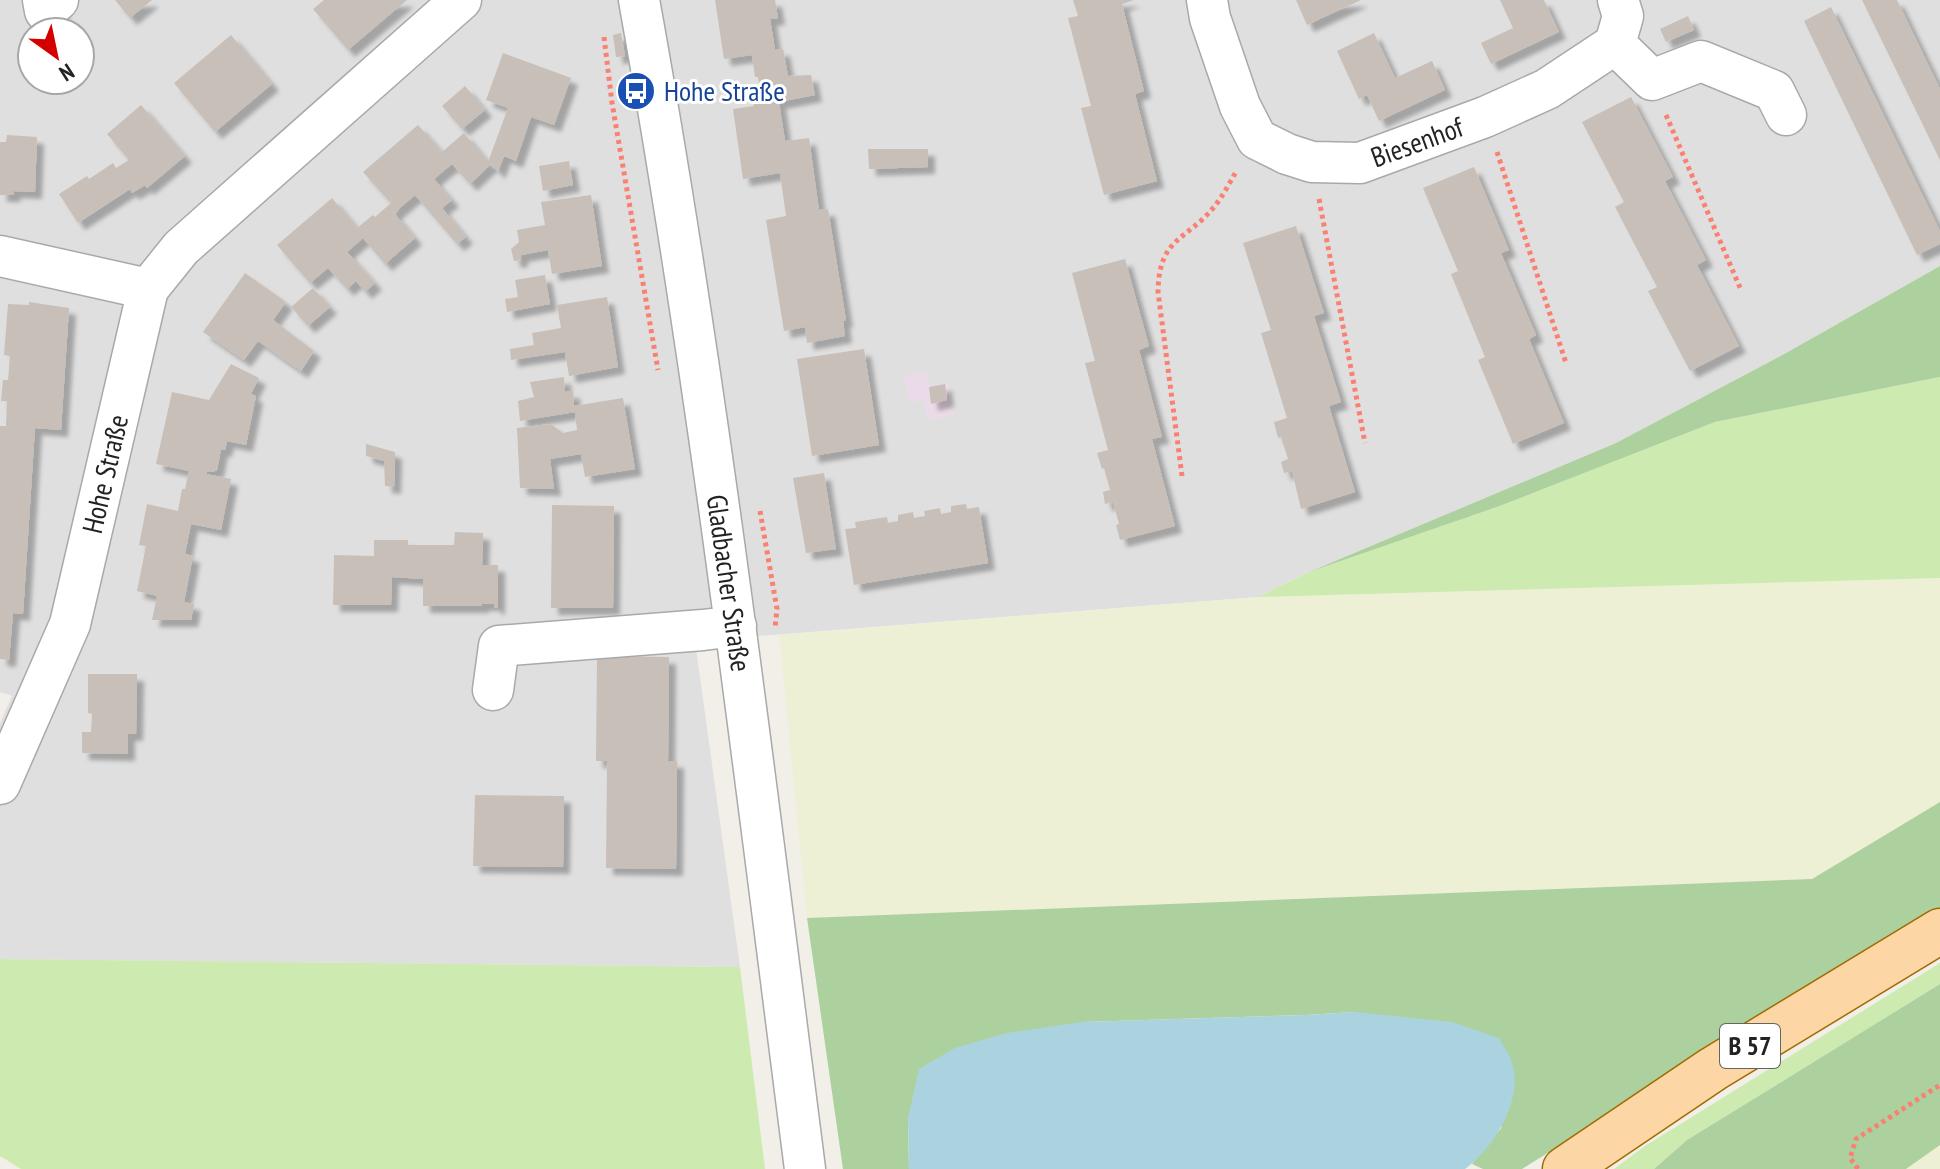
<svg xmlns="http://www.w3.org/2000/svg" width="1940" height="1169" font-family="'PT Sans Narrow',sans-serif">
<defs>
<filter id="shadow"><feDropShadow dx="7" dy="7" stdDeviation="2" flood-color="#0004"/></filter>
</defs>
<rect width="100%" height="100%" fill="#f2efe9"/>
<!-- residential -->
<path fill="#e0dfdf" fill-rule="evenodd" d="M0 0H1940V266L1786 353 1616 443 1309 572 1258 597 695 641 740 967 0 959V723L12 696 0 692ZM32 32H80V80H32Z"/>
<!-- industrial -->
<path fill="#ebdbe8" d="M926 372 930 386 948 383 953 415 927 420 923 399 909 403 904 376Z"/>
<!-- farmland -->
<path fill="#eef0d5" d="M1940 578V802L1812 879 807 918 779 635 1258 597Z
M1940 1145V1169H1906Z"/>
<!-- grass -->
<path fill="#cdebb0" d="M1940 377V578L1258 597 1309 572 1497 507 1715 422Z
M0 959 740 967 765 1169H21L0 1156Z
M1940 963V984L1687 1140 1654 1169H1614L1645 1146Z"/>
<!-- forest -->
<path fill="#add19e" d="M1940 266V377L1715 422 1497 507 1309 572 1616 443 1786 353Z
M1940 802V908L1522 1169H1483L1472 1164 1502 1127 1355 1012 1305 1015 1082 1022 908 1118 909 1169H843L807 918 1812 879Z
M1940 984V1145L1906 1169H1654L1687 1140Z"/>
<!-- water -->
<path fill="#aad3df" d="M1355 1012 1452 1022 1499 1038C1504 1047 1511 1057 1513 1066 1522 1103 1493 1148 1465 1169H909L908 1118 919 1069 955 1048 1007 1033 1082 1022 1305 1015Z"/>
<!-- building -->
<path fill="#c7bfb8" filter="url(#shadow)" d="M115 0H152L130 18Z
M324 0H407L348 50 313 9Z
M715 0H775L778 18 770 19 775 50 783 49 788 76 811 75 815 95 779 102 785 141 809 138 819 210 828 209 846 320 843 321 845 336 807 343 805 327 784 331 766 220 786 216 780 173 743 179 733 109 754 106 753 99 761 97 758 77H755L752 55 724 59Z
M1073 0H1134L1122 4 1144 91 1135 94 1157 181 1104 195 1081 108 1091 106 1068 18 1078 16Z
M1296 0H1361L1307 25Z
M1500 0H1544L1559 32 1491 64 1481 43 1513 28Z
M1862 0H1897L1940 89V160Z
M1831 7 1940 231V244L1917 255 1804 21Z
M60 10 79 32H59L48 20Z
M1688 16 1694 30 1666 42 1660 29Z
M621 33 625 56 616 57 613 35Z
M1374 33 1395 78 1432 61 1445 90 1379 121 1367 95 1359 99 1337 51Z
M231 35 272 84 215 132 174 83Z
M503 53 571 78 554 125 531 117 516 161 504 156 498 172 491 164 470 184 452 164 434 179 452 200 442 208 466 237 457 244 415 195 394 213 415 238 385 264 363 238 347 252 375 283 365 292 356 281 347 289 328 268 310 283 277 245 332 198 357 228 373 215 375 217 391 203 363 172 418 125 442 152 464 133 488 162 508 108 486 100Z
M465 86 485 110 462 129 442 106Z
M1631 97 1673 177 1665 181 1706 260 1697 265 1739 346 1690 371 1648 291 1657 287 1615 207 1624 202 1582 122Z
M141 105 185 156 147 188 145 185 132 193 130 189 78 223 59 194 87 176 89 179 113 163 116 168 129 160 107 134Z
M7 135 37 137 35 192 13 191 14 195H0V142H6Z
M868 149H928V167L869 169Z
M569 161 573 185 543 191 539 166Z
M1474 167 1509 250 1501 253 1536 335 1529 339 1564 423 1513 444 1478 360 1485 357 1451 274 1458 271 1423 188Z
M591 195 602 266 552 274 548 250 521 255V260L514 261 511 249 519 242 517 230 545 225 541 202Z
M1296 226 1324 313 1314 316 1341 402 1329 406 1355 492 1301 509 1292 471 1284 473 1281 462 1288 459 1281 437 1278 438 1274 422 1287 418 1261 333 1271 330 1243 243Z
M1125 259 1149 346 1139 350 1162 437 1152 439 1175 526 1120 540 1116 525 1119 524 1113 502 1105 504 1103 492 1110 490 1104 468 1102 469 1097 453 1108 450 1085 363 1095 361 1072 273Z
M245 273 286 302 273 320 314 351 301 371 258 341 244 360 203 332Z
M545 275 550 304 507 312 505 299 518 297 515 280Z
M313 288 330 307 308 326 291 307Z
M607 297 618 367 569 376 565 352 511 360 510 349 534 345 532 333 561 328 557 305Z
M29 302 69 308 61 430 35 428 23 614 13 613 9 660 0 659V426H6L7 401H1L3 380H8L10 356 4 355 8 304 29 305Z
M864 349 879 445 812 456 797 359Z
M231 364 259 378 251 394 256 396 246 445 227 441 225 450 221 449 217 470 213 472 207 471 206 474 231 479 221 530 191 524 185 554 193 556 184 602 194 604 191 620H152L157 596 137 591 146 546 139 545 147 504 178 511 182 489H185L189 471 156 464 172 392 209 400Z
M564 377 565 392 573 391 574 406 623 398 635 469 585 477 581 454 550 459 554 489 520 488 517 428 551 424 563 433 577 430 575 412 520 421 518 401 534 397 530 382Z
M945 384 947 400 931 404 929 387Z
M366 444 395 452 394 487 385 486 384 461 366 456Z
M824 473 836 549 806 553 793 478Z
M966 504 967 509 979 507 988 563 854 585 845 529 856 528 855 522 887 517 888 523 898 521V515L913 512 914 518 925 516 924 511 940 508 941 514 951 512V506Z
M552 505 614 506 613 608H551Z
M455 532 483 533 482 565H498V607L494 608V604H482V606H423V579L408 578 392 577 391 605H333L334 555 374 556V540H408V545H454Z
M597 656 669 657 668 761H677L676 869 606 868 607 761H596Z
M88 674H137L136 734H128V754L82 753V732H91L92 714 88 713Z
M475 795 564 796 563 867 473 866Z"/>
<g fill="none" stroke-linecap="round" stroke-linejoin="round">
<!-- minor casing -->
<g stroke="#a9a9a9" stroke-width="43">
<path id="minor" d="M43 0 45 11 58 0
M639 0C709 387 755 779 805 1169
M1207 0 1210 18 1240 106 1257 139 1287 154 1312 162 1360 163 1485 117 1547 89 1615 44 1623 16 1618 0
M1615 44 1652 80 1701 61 1774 91 1786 115
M0 256 148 289
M493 690 499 646 703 630 736 626
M0 784 70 624 148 289 181 248 461 0"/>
</g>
<!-- major casing -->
<g stroke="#a06b00" stroke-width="47">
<path id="major" d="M1565 1169 1713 1069 1940 931"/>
</g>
<!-- path -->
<path stroke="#fa8072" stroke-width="5" stroke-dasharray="4 4" stroke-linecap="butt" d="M604 37 612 103 658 370
M1666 115 1741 290
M1497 152 1566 363
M1319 199 1365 443
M1182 476 1158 292C1159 237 1185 242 1214 207 1223 196 1230 182 1237 170
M760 511 777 609 775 628
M1858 1169 1850 1158 1856 1139 1940 1085"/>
<!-- minor -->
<use href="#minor" stroke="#fff" stroke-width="40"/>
<!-- major -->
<use href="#major" stroke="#fcd6a4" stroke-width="44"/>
</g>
<!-- icons -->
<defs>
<g id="bus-disc" transform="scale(2)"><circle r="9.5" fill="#1a4fb4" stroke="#fff"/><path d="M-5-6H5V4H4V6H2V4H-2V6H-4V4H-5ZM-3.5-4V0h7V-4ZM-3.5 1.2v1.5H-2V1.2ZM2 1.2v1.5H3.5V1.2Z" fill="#fff"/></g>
</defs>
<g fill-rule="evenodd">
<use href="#bus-disc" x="636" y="91"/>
</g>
<g text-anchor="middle" stroke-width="6" stroke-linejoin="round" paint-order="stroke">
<!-- shield labels -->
<rect fill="#fff" stroke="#646464" stroke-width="2" x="1720" y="1024" width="60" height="44" rx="6"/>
<g font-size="26" font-weight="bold" fill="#222">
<text x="1750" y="1055">B 57</text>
</g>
<!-- transit labels -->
<g font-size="28" fill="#164399" stroke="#fff" text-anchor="start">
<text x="664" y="101">Hohe Straße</text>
</g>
<!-- street labels -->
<g font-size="28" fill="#222" stroke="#fff">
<text transform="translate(1417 142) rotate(-20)" y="10">Biesenhof</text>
<text transform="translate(105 474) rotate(-77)" y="10">Hohe Straße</text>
<text transform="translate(729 583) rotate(82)" y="10">Gladbacher Straße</text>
</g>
</g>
<!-- north arrow -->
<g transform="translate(56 56) rotate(147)"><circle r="38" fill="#ffffff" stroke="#a7a7a7" stroke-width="2"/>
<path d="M0-6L14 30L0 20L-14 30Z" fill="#d40000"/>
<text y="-12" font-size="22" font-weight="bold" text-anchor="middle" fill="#222222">N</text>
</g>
</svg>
